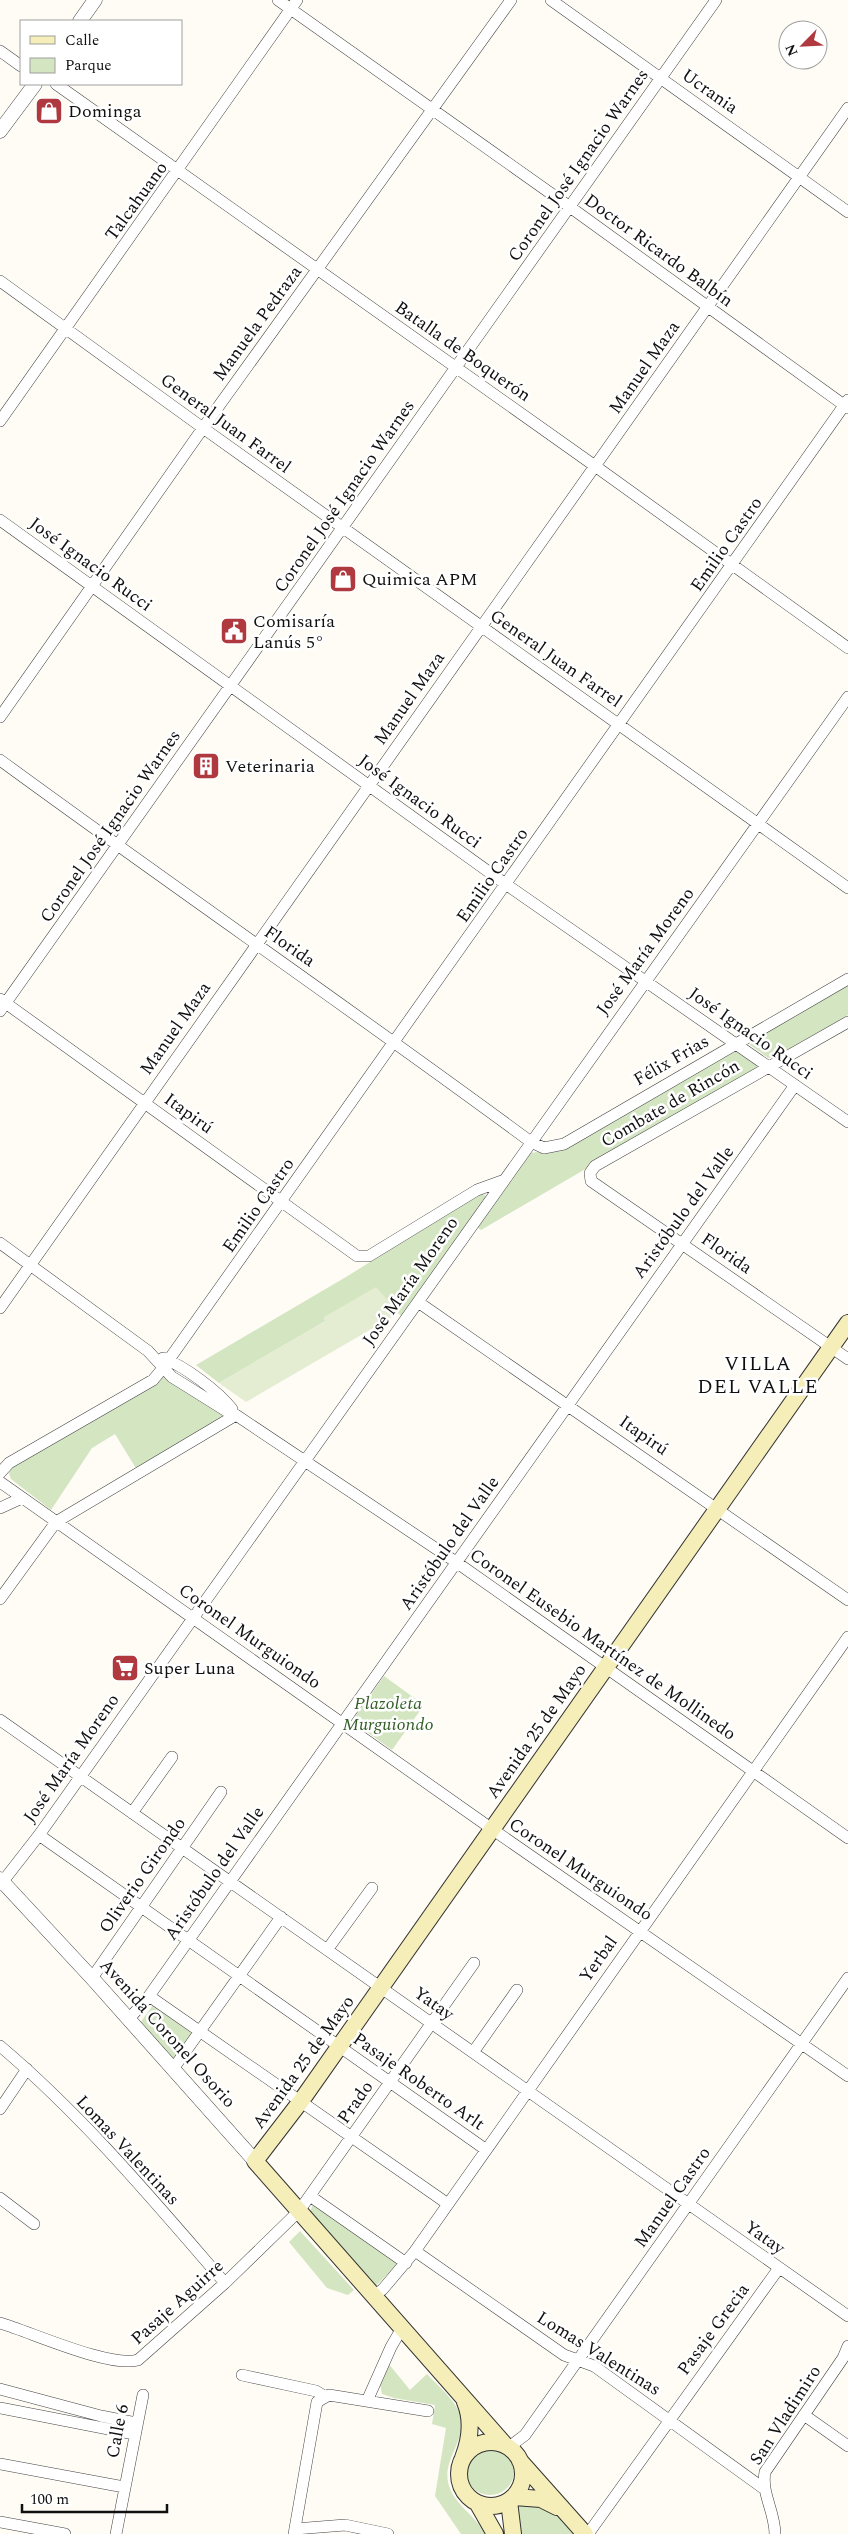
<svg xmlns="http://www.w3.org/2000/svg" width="848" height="2534" font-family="Spectral,serif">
<rect width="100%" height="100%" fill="#fefcf5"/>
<!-- green -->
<path fill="#d4e5c1" d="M848 986V1015L775 1057 768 1058 750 1045 752 1040Z
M730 1052H737L757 1066 755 1070 481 1230 477 1227 529 1153 548 1151Z
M481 1193 486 1196 401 1316 376 1288 324 1318 326 1321 322 1323 219 1383 196 1365 346 1277Z
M165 1376 228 1418 137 1470 115 1434 92 1448 51 1510 11 1479 9 1473 14 1463Z
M384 1676 424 1705 392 1750 352 1721Z
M153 2005 193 2033 173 2062 140 2023Z
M313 2203 398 2263 374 2288 310 2213Z
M300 2231 354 2290 348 2295 327 2288 289 2242Z
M388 2363 410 2390 427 2374C438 2386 453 2398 459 2412 470 2436 443 2457 448 2482 453 2505 475 2514 485 2534H461L435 2496 446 2428 432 2424 435 2405 394 2398 382 2394 380 2384Z
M466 2471a24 24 0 1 1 48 0a24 24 0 1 1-48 0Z
M540 2500 580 2534H519L515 2517 518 2505Z"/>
<!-- pitch -->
<path fill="#e4edd2" d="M376 1287 399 1313 246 1402 219 1383 322 1323 326 1321 324 1317Z"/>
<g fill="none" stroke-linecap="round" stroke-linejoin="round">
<!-- minor casing -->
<g stroke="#434343" stroke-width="12">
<path id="minor" d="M278 0 570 207 848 408
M551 0 848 212
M0 51 21 66
M56 84 595 466 848 648
M0 281 203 428 848 888
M0 421 297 0
M0 520 507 885 848 1122
M0 717 203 428 511 0
M0 760C176 889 355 1012 531 1142L544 1148 564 1144 848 979
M0 999 357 1256H369L477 1190 502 1181
M0 1011 716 0
M848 1022 595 1166 590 1173 591 1181 848 1359
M0 1243 148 1351 172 1377 228 1412 236 1415 456 1562 848 1838
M418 1302 848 1600
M0 1308 848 108
M163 1358C184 1366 218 1391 232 1409
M0 1473 9 1463 153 1380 163 1368 848 400
M0 1482 492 1829 848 2076
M0 1508 22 1498
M0 1599 56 1522 236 1415
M0 1720 848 2316
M132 1813 172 1757
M39 1835 485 2149
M0 1885 39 1835 848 697
M327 1950 372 1888
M92 1978 221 1792
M149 1996 448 2204
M129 2019 149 1996 188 1941 795 1085
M0 2046C83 2116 154 2201 225 2283
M474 2051 517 1990
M173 2069 281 1917
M0 2109 27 2069
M310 2196 406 2263
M0 2198 34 2224
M415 2251 564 2355 594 2366 763 2488
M374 2296 383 2289 415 2251 848 1637
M0 2323C31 2332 109 2368 138 2360L225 2283 299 2211 474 1963
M242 2375 316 2391 324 2396
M0 2389 101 2416 136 2423
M367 2401 391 2347 402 2328
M0 2408 134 2434
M804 2415 848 2446
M509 2447 525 2435 848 1978
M0 2464 124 2487
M0 2522 65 2534
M295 2529 345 2525 388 2534
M116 2534 143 2395
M294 2534 317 2402 329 2395 428 2411
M588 2534 779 2268
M775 2534C775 2512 761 2493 765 2472L843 2358 848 2346"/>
</g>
<!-- tertiary casing -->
<g stroke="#434343" stroke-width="15">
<path id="tertiary" d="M80 21 95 0
M0 131 35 84
M0 1879 92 1978 255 2161"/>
</g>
<!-- secondary casing -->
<g stroke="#323232" stroke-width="18">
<path id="secondary" d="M459 2474a32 32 0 1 1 64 0a32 32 0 1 1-64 0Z
M505 2445 255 2161 301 2101 848 1323
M463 2458C470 2440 473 2421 465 2402
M520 2461 585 2534
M514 2497 541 2499 557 2507
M509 2501 513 2534
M478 2504 495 2534"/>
</g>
<!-- minor -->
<use href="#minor" stroke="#fff" stroke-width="11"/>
<!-- tertiary -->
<use href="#tertiary" stroke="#fff" stroke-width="14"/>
<!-- secondary -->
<use href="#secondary" stroke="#f5eeb8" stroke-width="16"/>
</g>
<!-- icons -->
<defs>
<g id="shop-square" transform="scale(1.4375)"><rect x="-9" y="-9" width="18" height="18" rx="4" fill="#af393f" stroke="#fff"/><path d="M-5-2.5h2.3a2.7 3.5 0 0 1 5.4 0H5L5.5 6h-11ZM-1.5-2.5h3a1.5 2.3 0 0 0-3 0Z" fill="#fff"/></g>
<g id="civic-square" transform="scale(1.4375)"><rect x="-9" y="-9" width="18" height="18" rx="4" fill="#af393f" stroke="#fff"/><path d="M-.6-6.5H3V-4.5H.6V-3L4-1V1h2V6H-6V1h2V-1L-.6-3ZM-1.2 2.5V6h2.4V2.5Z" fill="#fff"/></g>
<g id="building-square" transform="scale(1.4375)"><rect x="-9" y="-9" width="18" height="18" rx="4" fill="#af393f" stroke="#fff"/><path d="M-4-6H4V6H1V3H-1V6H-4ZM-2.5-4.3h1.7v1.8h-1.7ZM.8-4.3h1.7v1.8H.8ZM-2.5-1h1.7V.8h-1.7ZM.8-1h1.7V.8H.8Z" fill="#fff"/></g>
<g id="supermarket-square" transform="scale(1.4375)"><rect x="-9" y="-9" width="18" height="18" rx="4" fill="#af393f" stroke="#fff"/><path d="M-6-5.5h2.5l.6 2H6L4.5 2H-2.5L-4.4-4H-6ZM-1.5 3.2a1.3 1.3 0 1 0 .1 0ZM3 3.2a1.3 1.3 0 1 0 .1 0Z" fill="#fff"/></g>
</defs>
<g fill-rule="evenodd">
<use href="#shop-square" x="49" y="111"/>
<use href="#shop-square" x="343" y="579"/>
<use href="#civic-square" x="234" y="631"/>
<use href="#building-square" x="206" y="766"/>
<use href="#supermarket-square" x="125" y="1668"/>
</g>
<g text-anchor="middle" stroke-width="5" stroke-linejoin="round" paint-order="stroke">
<!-- street labels -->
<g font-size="18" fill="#101010" stroke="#fff">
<text transform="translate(710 91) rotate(35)" y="6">Ucrania</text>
<text transform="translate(578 165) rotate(-55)" y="6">Coronel José Ignacio Warnes</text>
<text transform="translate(136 201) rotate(-54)" y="6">Talcahuano</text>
<text transform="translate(659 250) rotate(36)" y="6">Doctor Ricardo Balbín</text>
<text transform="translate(257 323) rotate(-54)" y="6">Manuela Pedraza</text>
<text transform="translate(463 351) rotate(35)" y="6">Batalla de Boquerón</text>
<text transform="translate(644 367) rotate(-55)" y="6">Manuel Maza</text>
<text transform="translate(226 423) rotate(36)" y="6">General Juan Farrel</text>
<text transform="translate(344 496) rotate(-55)" y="6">Coronel José Ignacio Warnes</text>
<text transform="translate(726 544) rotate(-55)" y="6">Emilio Castro</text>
<text transform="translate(91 564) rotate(36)" y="6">José Ignacio Rucci</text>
<text transform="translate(556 658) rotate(35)" y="6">General Juan Farrel</text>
<text transform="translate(409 698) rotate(-55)" y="6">Manuel Maza</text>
<text transform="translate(420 801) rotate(36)" y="6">José Ignacio Rucci</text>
<text transform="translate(110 826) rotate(-55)" y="6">Coronel José Ignacio Warnes</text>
<text transform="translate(492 875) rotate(-55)" y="6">Emilio Castro</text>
<text transform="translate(290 946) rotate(35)" y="6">Florida</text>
<text transform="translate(645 951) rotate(-54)" y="6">José María Moreno</text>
<text transform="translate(175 1028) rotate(-55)" y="6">Manuel Maza</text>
<text transform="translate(751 1033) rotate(35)" y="6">José Ignacio Rucci</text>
<text transform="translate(671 1060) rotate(-30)" y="6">Félix Frias</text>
<text transform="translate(670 1103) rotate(-30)" y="6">Combate de Rincón</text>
<text transform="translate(189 1113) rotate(36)" y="6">Itapirú</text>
<text transform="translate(258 1205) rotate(-55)" y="6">Emilio Castro</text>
<text transform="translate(683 1212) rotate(-54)" y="6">Aristóbulo del Valle</text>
<text transform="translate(727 1253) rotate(35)" y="6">Florida</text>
<text transform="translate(410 1281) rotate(-55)" y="6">José María Moreno</text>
<text transform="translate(644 1435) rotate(35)" y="6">Itapirú</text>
<text transform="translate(449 1543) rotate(-55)" y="6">Aristóbulo del Valle</text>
<text transform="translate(250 1636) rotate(35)" y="6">Coronel Murguiondo</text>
<text transform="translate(603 1644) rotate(35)" y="6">Coronel Eusebio Martínez de Mollinedo</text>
<text transform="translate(536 1731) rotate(-55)" y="6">Avenida 25 de Mayo</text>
<text transform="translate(71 1758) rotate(-55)" y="6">José María Moreno</text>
<text transform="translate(581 1869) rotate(34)" y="6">Coronel Murguiondo</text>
<text transform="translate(214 1873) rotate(-55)" y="6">Aristóbulo del Valle</text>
<text transform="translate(142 1875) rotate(-55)" y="6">Oliverio Girondo</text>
<text transform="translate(598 1959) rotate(-55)" y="6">Yerbal</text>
<text transform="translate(434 2003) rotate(35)" y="6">Yatay</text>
<text transform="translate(168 2033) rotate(48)" y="6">Avenida Coronel Osorio</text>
<text transform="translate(303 2062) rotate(-54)" y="6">Avenida 25 de Mayo</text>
<text transform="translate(419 2081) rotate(35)" y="6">Pasaje Roberto Arlt</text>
<text transform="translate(355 2102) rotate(-55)" y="6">Prado</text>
<text transform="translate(128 2150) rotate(47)" y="6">Lomas Valentinas</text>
<text transform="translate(672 2197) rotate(-55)" y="6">Manuel Castro</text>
<text transform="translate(765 2237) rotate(35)" y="6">Yatay</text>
<text transform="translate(177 2302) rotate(-42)" y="6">Pasaje Aguirre</text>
<text transform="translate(713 2329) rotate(-54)" y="6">Pasaje Grecia</text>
<text transform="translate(599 2353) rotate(32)" y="6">Lomas Valentinas</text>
<text transform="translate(785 2415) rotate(-57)" y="6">San Vladimiro</text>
<text transform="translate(117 2431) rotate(-79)" y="6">Calle 6</text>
</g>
<!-- poi labels -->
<g font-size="18" fill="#101010" stroke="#fff" text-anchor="start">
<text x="68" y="117">Dominga</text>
<text x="362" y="585">Quimica APM</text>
<text x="253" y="627">Comisaría<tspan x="253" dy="21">Lanús 5°</tspan></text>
<text x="225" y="772">Veterinaria</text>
<text x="144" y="1674">Super Luna</text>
</g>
<!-- park labels -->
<g font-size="18" font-style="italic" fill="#346028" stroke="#fff">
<text x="388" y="1709">Plazoleta<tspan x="388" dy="21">Murguiondo</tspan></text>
</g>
<!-- quarter labels -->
<g font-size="20" letter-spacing="1" fill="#101010" stroke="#fff">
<text x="758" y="1370">VILLA<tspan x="758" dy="23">DEL VALLE</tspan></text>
</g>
</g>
<!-- legend -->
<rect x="20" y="20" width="162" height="65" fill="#ffffff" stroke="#9f9f9f"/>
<rect x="30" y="36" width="25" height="8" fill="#f5eeb8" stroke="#9f9f9f"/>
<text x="65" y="45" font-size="15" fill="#101010">Calle</text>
<rect x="30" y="58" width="25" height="15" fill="#d4e5c1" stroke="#9f9f9f"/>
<text x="65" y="70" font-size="15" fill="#101010">Parque</text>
<!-- north arrow -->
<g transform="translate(803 45) rotate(246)"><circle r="24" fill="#ffffff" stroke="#9f9f9f"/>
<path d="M0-4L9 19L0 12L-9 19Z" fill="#af393f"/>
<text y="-8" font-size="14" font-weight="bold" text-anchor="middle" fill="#101010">N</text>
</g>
<!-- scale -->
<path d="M22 2504v8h145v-8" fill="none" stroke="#101010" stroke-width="2.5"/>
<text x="30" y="2504" font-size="15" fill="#101010" stroke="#ffffff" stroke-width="4" paint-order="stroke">100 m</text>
</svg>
